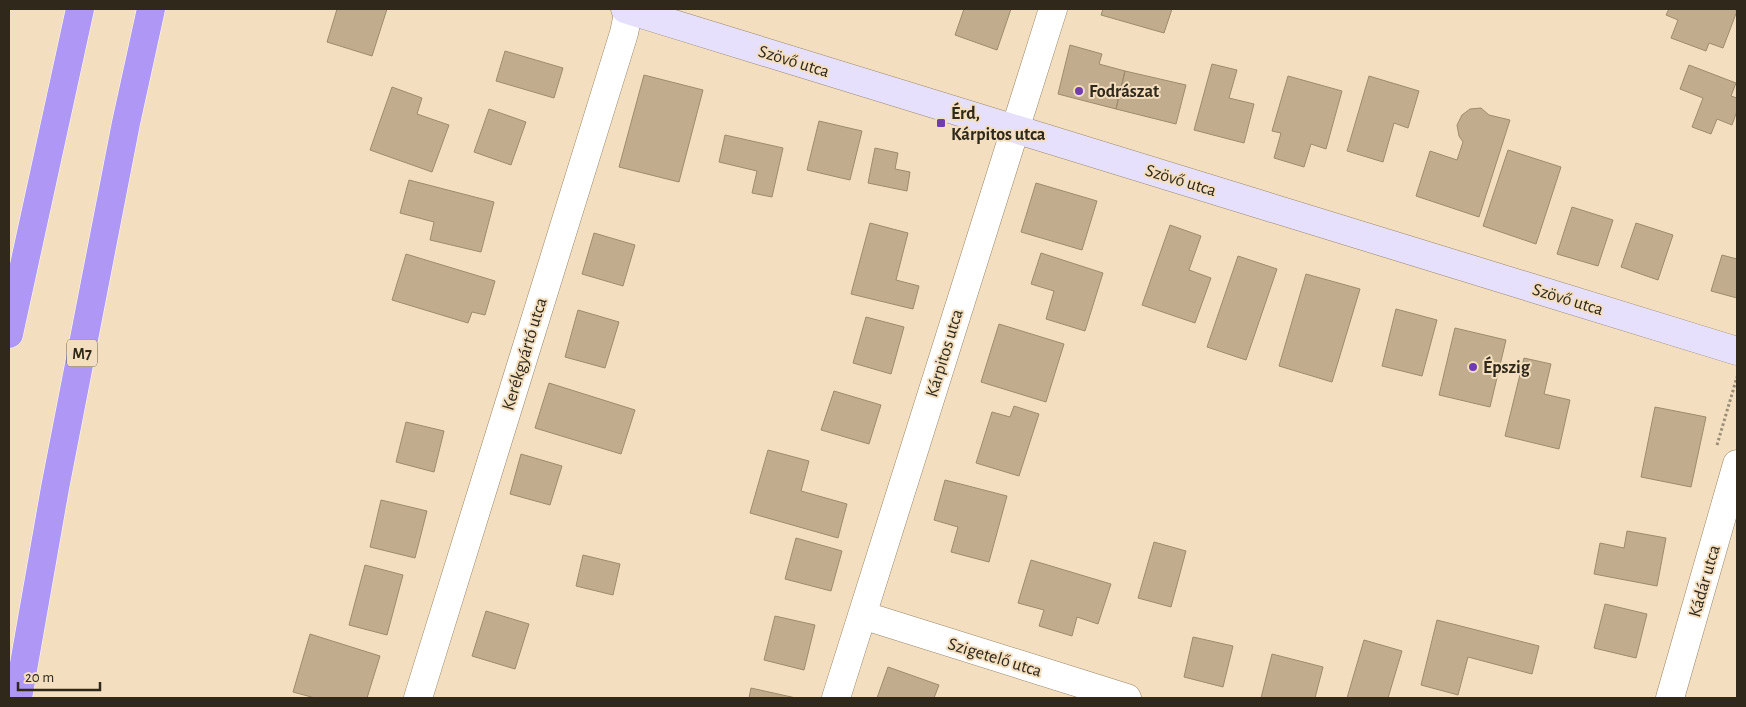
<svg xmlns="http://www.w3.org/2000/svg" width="1746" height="707" font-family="'Alegreya Sans',sans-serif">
<rect width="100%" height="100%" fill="#f3dfbf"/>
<!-- building -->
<path fill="#c1ad8e" stroke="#9e8b6d" d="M337 9H387L372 56 327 42Z
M964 9H1011L997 50 955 35Z
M1103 9H1172L1164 33 1101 15Z
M1669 9H1734L1737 11 1723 48 1709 43 1706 51 1671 38 1678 20 1666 15Z
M1070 45 1102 54 1099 64 1125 71 1116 109 1058 94Z
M505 51 563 68 554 98 496 81Z
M1212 64 1237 70 1229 98 1254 104 1244 143 1194 130Z
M1689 65 1736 83 1731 96 1737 98V111L1732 125 1717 119 1711 134 1692 127 1703 98 1680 89Z
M1125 71 1186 85 1176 124 1116 109Z
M644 75 703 90 679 182 619 167Z
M1288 76 1342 91 1326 149 1311 144 1304 167 1274 158 1281 133 1272 131Z
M1369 76 1419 91 1408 128 1394 123 1383 162 1347 151Z
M392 87 422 98 417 114 449 125 432 172 370 150Z
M1481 108 1489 115 1510 120 1479 217 1416 196 1430 151 1457 160 1463 142 1459 136 1457 125 1462 115 1470 109Z
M489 109 526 122 511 165 474 152Z
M819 121 862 131 850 180 807 170Z
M725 135 783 148 772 197 752 193 757 171 719 162Z
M875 148 898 153 895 169 910 172 907 191 868 183Z
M1508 150 1561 167 1536 244 1483 226Z
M409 180 494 202 481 252 430 240 434 222 400 213Z
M1036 183 1097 201 1082 250 1021 232Z
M1572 207 1613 220 1598 266 1557 254Z
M870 223 908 233 896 280 919 286 913 309 851 294Z
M1636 223 1673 235 1658 280 1621 267Z
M1170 225 1201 236 1189 270 1211 278 1195 323 1142 305Z
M594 233 635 245 623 286 582 274Z
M1041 253 1103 273 1085 331 1046 319 1054 291 1031 284Z
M406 254 495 281 485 315 472 312 468 323 392 300Z
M1722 255 1737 259V298L1711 291Z
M1238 256 1277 269 1246 360 1207 347Z
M1306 274 1360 289 1332 382 1279 366Z
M1396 309 1437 320 1422 376 1382 366Z
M578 310 619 322 605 368 565 357Z
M866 317 904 327 891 374 853 363Z
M999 324 1064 344 1046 402 981 382Z
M1455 328 1506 340 1490 407 1439 395Z
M1524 358 1551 364 1544 394 1570 400 1559 449 1505 436Z
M549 383 635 410 621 454 535 428Z
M834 391 881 405 869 444 821 430Z
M1014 406 1039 414 1019 476 976 463 992 412 1010 417Z
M1655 407 1706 417 1691 487 1641 477Z
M406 422 444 431 434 472 396 462Z
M768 450 809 461 801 491 847 504 838 538 750 513Z
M521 454 562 466 550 505 510 494Z
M945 480 1007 496 989 562 951 552 958 527 934 520Z
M381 500 427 511 415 558 370 547Z
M1627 531 1666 538 1657 586 1594 574 1600 543 1624 548Z
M796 538 842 551 831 591 785 579Z
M1154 542 1186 551 1171 607 1138 598Z
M583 555 620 564 613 595 576 586Z
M1031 560 1111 584 1098 624 1077 617 1072 636 1039 626 1044 610 1018 603Z
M365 565 403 575 387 635 349 625Z
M1605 604 1647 614 1636 658 1594 648Z
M486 611 529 624 515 669 472 656Z
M775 616 815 625 804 670 764 660Z
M1437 620 1539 646 1532 674 1468 657 1458 695 1421 685Z
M310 634 380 656 367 698H315L293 692Z
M1193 637 1233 646 1223 687 1184 677Z
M1364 640 1402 651 1388 698H1347Z
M1272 654 1323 667 1315 698H1261Z
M888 667 939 685 934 698H877Z
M751 688 796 698H749Z"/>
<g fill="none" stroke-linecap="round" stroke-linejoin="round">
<!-- street casing -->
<g stroke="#988567" stroke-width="29">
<path id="street" d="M862 615 1127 698
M418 698 624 33 629 9
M836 698 1053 9
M1670 698 1737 464"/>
</g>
<!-- secondary casing -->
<g stroke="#988567" stroke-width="29">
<path id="secondary" d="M625 9 1737 351"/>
</g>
<!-- highway casing -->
<g stroke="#fff" stroke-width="29">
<path id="highway" d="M9 334 80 9
M18 698 55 488 126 123 151 9"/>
</g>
<!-- path -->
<path stroke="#9a8c75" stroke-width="3" stroke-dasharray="2.5 2.5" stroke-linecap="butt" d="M1717 445 1737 377"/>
<!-- street -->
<use href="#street" stroke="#fff" stroke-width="28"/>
<!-- secondary -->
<use href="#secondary" stroke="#e7e0fc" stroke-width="28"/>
<!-- highway -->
<use href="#highway" stroke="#ae97f5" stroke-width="28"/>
</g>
<!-- markers -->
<g fill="#703cb3" stroke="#f3dfbf" stroke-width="2">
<circle cx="1079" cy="91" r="5"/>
<rect x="936" y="118" width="10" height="10" rx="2.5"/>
<circle cx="1473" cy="367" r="5"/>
</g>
<g text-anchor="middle" stroke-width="4" stroke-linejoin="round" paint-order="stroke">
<!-- shield labels -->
<rect fill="#f3dfbf" stroke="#6a5f4c" stroke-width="1" x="67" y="339.5" width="30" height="27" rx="4"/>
<g font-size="16" font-weight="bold" fill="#2f281b">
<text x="82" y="359">M7</text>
</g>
<!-- street labels -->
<g font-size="18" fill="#2f281b" stroke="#f3dfbf">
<text transform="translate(794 61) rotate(17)" y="6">Szövő utca</text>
<text transform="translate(1181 180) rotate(17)" y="6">Szövő utca</text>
<text transform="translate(1568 299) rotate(17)" y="6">Szövő utca</text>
<text transform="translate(944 353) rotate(-73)" y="6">Kárpitos utca</text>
<text transform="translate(524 354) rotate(-73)" y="6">Kerékgyártó utca</text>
<text transform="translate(1704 581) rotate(-74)" y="6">Kádár utca</text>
<text transform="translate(995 657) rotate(17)" y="6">Szigetelő utca</text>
</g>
<!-- poi labels -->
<g font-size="18" font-weight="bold" fill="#2f281b" stroke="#f3dfbf" text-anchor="start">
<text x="1089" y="97">Fodrászat</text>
<text x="951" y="119">Érd,<tspan x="951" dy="21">Kárpitos utca</tspan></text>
<text x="1483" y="373">Épszig</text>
</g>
</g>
<!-- border -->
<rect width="1746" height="707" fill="none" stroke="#2f281b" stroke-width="20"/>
<!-- scale -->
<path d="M18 682v8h82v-8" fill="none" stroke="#2f281b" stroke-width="2.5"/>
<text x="25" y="682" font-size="15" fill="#2f281b" stroke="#f3dfbf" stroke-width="4" paint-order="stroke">20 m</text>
</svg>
